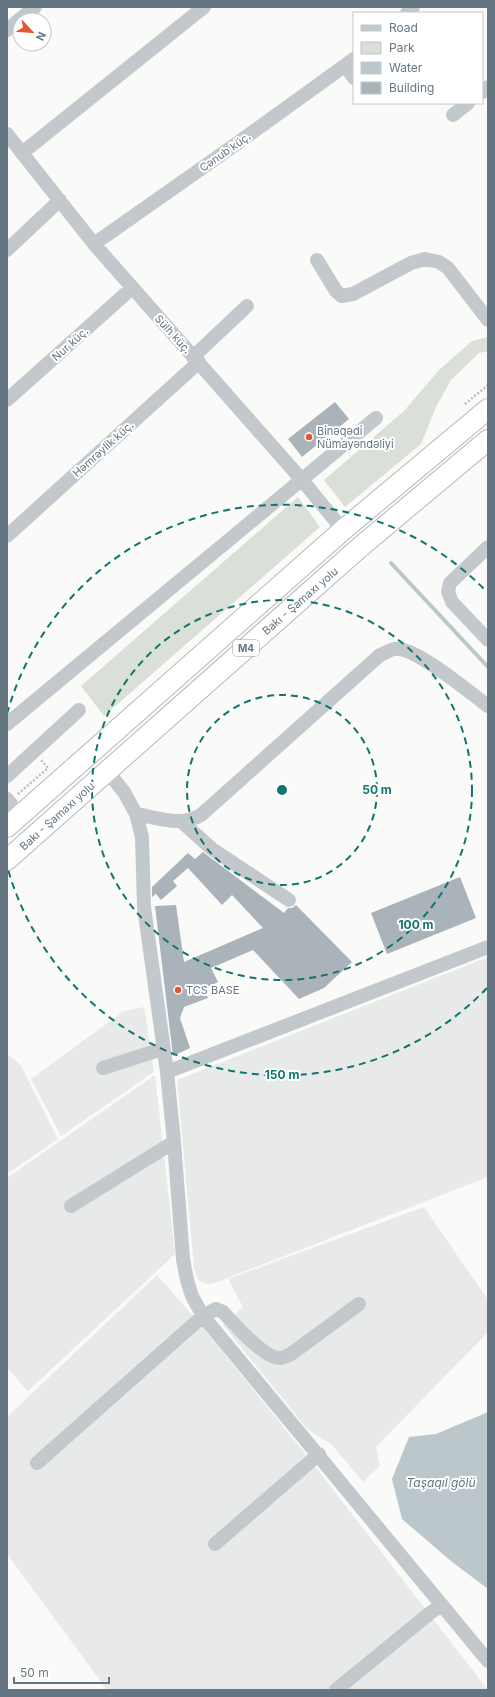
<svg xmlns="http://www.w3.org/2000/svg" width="495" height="1697" font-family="Inter,sans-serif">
<rect width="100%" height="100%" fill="#fafaf8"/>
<!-- built -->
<path fill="#e8e9e9" d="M488 957V1177L212 1284H206L198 1280 194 1267 177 1080Z
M144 1007 154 1072 61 1136 31 1079 124 1011Z
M7 1054 20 1064 58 1139 7 1174Z
M155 1075 175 1254 28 1391 7 1368V1178Z
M424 1207 488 1300V1332L376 1447 380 1466 363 1482 331 1444 308 1430 223 1325 243 1307 228 1279Z
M157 1275 197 1320 311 1461 488 1690H107L7 1554V1417Z"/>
<!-- green -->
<path fill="#dadfd7" d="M488 337V351L479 353 451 380 436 407 421 444 345 507 324 480 404 411 439 370 472 341Z
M298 497 320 527 104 716 81 686Z"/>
<!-- water -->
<path fill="#bbc7cb" d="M488 1412V1589L451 1561 402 1519 392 1479 409 1437 436 1434Z"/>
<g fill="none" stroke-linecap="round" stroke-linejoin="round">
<!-- stream -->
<path stroke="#bbc7cb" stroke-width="4" d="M391 563 488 667"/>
</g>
<!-- building -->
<path fill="#aab3b9" d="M335 402 349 419 302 457 288 439Z
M203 852 284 913 288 908H292L296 905 352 962 324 988 299 999 253 950 211 968 218 982 204 989 208 998 184 1007 180 1018 190 1048 173 1056 155 906 176 905 184 962 263 928 232 895 222 905 188 868 173 881 177 886 161 900 156 894 152 897V887L188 853 195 859Z
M460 877 476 918 387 954 371 913Z"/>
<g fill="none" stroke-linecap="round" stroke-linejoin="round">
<!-- highway casing -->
<g stroke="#b4b9bd" stroke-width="22">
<path id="highway" d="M7 827 343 530 488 409
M7 860 359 548 488 440"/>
</g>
<!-- path -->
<path stroke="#bbbfc2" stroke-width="2.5" stroke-dasharray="2 2" stroke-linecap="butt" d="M465 404 488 385
M18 794 48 768 41 760"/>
<!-- minor -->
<path stroke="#c3c8cc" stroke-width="14" d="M407 13 413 7
M7 30 35 7
M346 66 354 78
M482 92 488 87
M453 115 468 103
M7 134 94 244 302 480 343 530
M22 153 204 7
M94 244 239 142 354 59
M7 250 60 200
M317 260 336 291 342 296 353 294 411 263 425 259 439 262 448 268 488 320
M193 357 247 306
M7 400 132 288
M7 536 199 362
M488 547 450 583 448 592 452 602 488 640
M7 724 376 418
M107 771 124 792 136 814 142 837 144 907 167 1072 174 1142 183 1259 187 1280 192 1296 203 1316 488 1661
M7 776 79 710
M7 799 20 816
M136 814C158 818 181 827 201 815L380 655C384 654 389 650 394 649 414 645 470 693 488 706
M182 822 212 849 289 900
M103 1068 162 1049
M167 1072 488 947
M71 1206 174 1142
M37 1463 203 1316 216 1309 223 1312C233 1323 265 1359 280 1358 283 1358 288 1355 291 1354L359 1304
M215 1544 319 1454
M336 1690 430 1613 442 1605"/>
<!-- highway -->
<use href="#highway" stroke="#fff" stroke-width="20"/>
</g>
<!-- distance rings -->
<g fill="none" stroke="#0f766e" stroke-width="2" stroke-dasharray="7 5">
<circle cx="282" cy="790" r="95"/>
<circle cx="282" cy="790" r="190"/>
<path d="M487 988A285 285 0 0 1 7 866M7 714A285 285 0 0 1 487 592"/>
</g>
<!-- markers -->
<g fill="#e4572e" stroke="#fff" stroke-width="1.5">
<circle cx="309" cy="437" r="4"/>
<circle cx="178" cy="990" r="4"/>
</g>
<g text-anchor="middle" stroke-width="4" stroke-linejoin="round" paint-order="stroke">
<!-- shield labels -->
<rect fill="#fff" stroke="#939fa8" stroke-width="1" x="233" y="640" width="26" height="16" rx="3"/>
<g font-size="10" font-weight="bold" fill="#657683">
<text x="246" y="652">M4</text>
</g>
<!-- street labels -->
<g font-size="11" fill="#657683" stroke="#fff">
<text transform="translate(225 152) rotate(-35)" y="4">Cənub küç.</text>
<text transform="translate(173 334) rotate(48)" y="4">Sülh küç.</text>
<text transform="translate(70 344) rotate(-42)" y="4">Nur küç.</text>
<text transform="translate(103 449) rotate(-42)" y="4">Həmrəylik küç.</text>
<text transform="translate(300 601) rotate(-41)" y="4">Bakı - Şamaxı yolu</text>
<text transform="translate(57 816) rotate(-42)" y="4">Bakı - Şamaxı yolu</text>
</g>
<!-- poi labels -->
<g font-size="11" fill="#657683" stroke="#fff" text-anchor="start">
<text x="317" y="435">Binəqədi<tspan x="317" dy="13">Nümayəndəliyi</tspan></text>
<text x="186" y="994">TCS BASE</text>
</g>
<!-- water labels -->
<g font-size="12" font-style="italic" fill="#60757c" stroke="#fff">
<text x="441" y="1487">Taşaqıl gölü</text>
</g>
</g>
<circle cx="282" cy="790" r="6" fill="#0f766e" stroke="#fff" stroke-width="2"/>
<g font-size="12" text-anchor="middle" font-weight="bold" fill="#0f766e" stroke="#fff" stroke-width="4" stroke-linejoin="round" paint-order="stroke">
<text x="377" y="794">50 m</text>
<text x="416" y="929">100 m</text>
<text x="282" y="1079">150 m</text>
</g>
<!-- border -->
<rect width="495" height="1697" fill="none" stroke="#657683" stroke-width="16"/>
<!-- legend -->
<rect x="353" y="12" width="130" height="92" fill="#ffffff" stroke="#c1c8cd"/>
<rect x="361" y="25" width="20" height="6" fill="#c3c8cc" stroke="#c1c8cd"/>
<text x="389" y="32" font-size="12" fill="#657683">Road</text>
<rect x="361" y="42" width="20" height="12" fill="#dadfd7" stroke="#c1c8cd"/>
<text x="389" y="52" font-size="12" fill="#657683">Park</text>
<rect x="361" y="62" width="20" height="12" fill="#bbc7cb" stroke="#c1c8cd"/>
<text x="389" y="72" font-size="12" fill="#657683">Water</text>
<rect x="361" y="82" width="20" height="12" fill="#aab3b9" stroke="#c1c8cd"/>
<text x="389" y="92" font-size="12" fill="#657683">Building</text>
<!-- north arrow -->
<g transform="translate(32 32) rotate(116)"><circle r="19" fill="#ffffff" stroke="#c1c8cd"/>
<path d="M0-3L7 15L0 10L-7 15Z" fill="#e4572e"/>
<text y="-6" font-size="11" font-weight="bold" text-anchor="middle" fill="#657683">N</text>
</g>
<!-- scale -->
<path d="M14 1677v6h95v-6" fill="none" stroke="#657683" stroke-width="2"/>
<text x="20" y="1677" font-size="12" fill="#657683" stroke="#ffffff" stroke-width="3" paint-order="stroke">50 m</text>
</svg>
